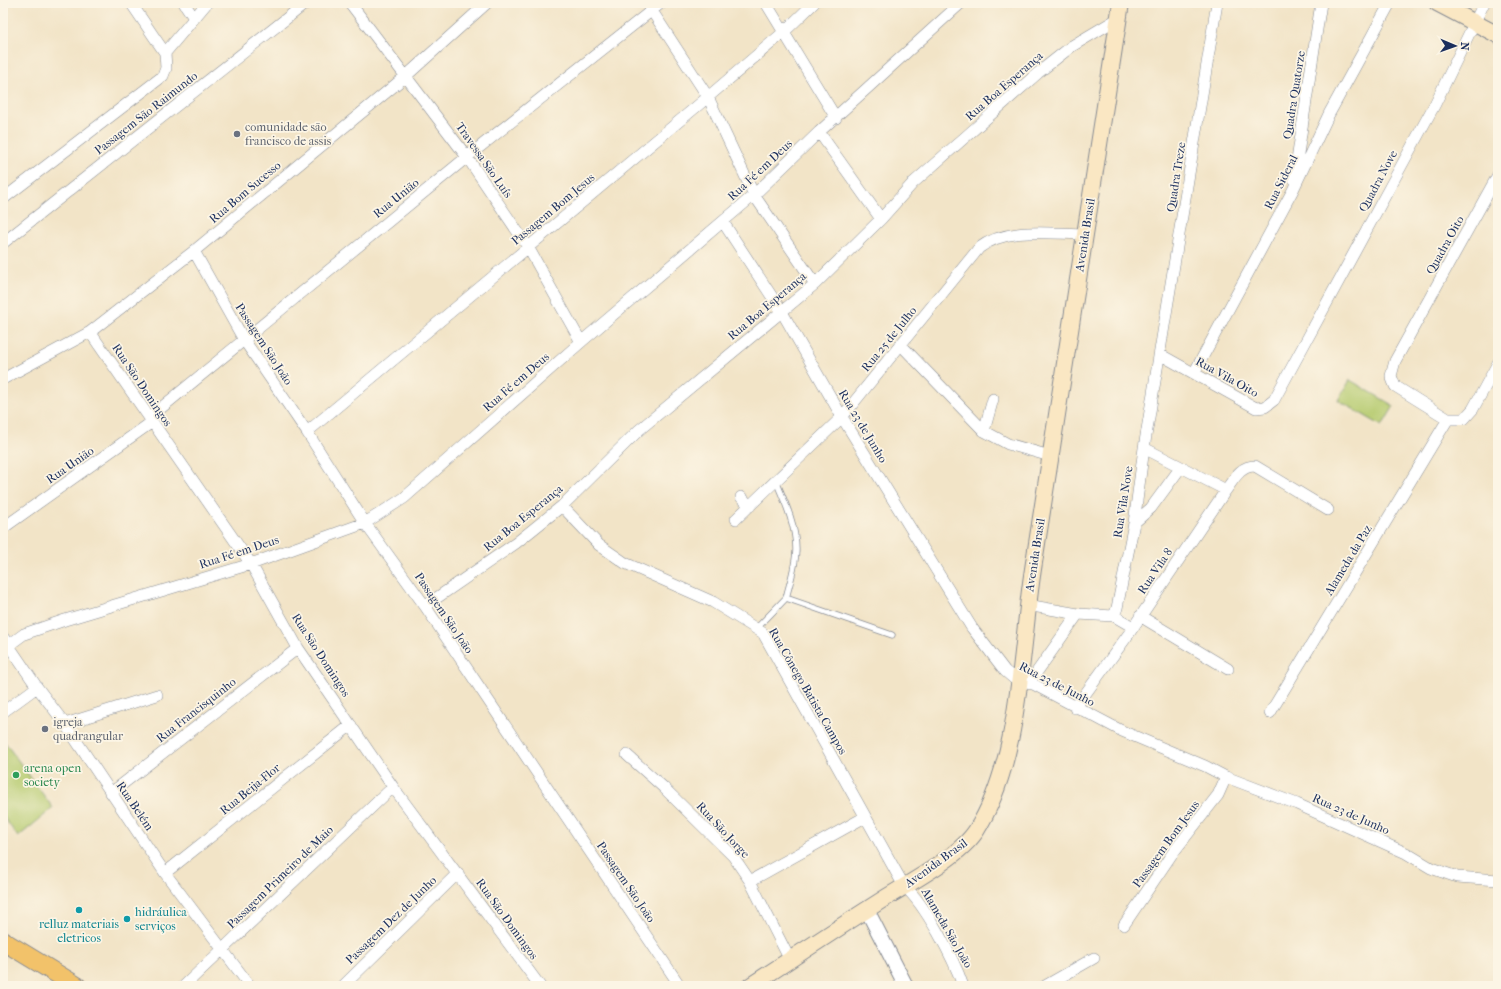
<svg xmlns="http://www.w3.org/2000/svg" width="1501" height="989" font-family="'IM FELL French Canon',serif">
<rect width="100%" height="100%" fill="#fcf5e5"/>
<filter id="ink" filterUnits="userSpaceOnUse"><feTurbulence type="fractalNoise" baseFrequency=".025" numOctaves="2"/><feDisplacementMap in="SourceGraphic" scale="8" xChannelSelector="R" yChannelSelector="G"/><feConvolveMatrix kernelMatrix="1 2 1 2 8 2 1 2 1" color-interpolation-filters="sRGB"/></filter>
<filter id="wash" filterUnits="userSpaceOnUse"><feTurbulence type="fractalNoise" baseFrequency=".012" numOctaves="4" result="noise"/><feDisplacementMap in="SourceGraphic" scale="16" xChannelSelector="R" yChannelSelector="G"/><feGaussianBlur stdDeviation="0.9" result="paint"/><feColorMatrix in="noise" values="0 0 0 0 0 0 0 0 0 0 0 0 0 0 0 0 0 1.4 0 .05"/><feComposite in="paint" operator="in"/></filter>
<g filter="url(#wash)">
<rect width="100%" height="100%" fill="#f2e4c7"/>
<!-- green -->
<path fill="#b6cb70" stroke="#687d67" d="M1350 380 1394 406 1382 426 1338 400Z
M4 741 53 808 18 837 3 816Z"/>
</g>
<g filter="url(#ink)">
<g fill="none" stroke-linecap="round" stroke-linejoin="round">
<!-- service casing -->
<g stroke="#868a92" stroke-width="7">
<path id="service" d="M776 481C785 502 796 526 796 549 796 565 790 582 786 598
M756 629 786 598 892 635"/>
</g>
<!-- minor casing -->
<g stroke="#868a92" stroke-width="12">
<path id="minor" d="M184 3 194 18
M350 3 467 157 528 247 581 342
M766 3 836 118
M652 11 708 97 754 195 815 284
M165 53 207 3
M819 132 881 219
M1498 175 1395 361 1391 376 1395 386 1448 419H1464L1473 409 1498 363
M1294 180 1321 3
M3 199 163 76 166 68 165 53 131 3
M723 222 782 312 842 417 972 628 1005 671 1018 682 1033 684 1122 731 1205 766 1226 777 1297 804 1406 853 1431 868 1457 877 1498 880
M3 243 306 3
M194 251 244 340 307 432 365 523 425 606 680 986
M90 332 251 564 298 648 393 787 540 986
M901 345 984 431 1008 444 1050 456
M1161 355 1256 408 1265 407 1274 400 1435 104 1484 3
M1194 373 1293 190 1329 114 1390 3
M3 379 90 332 194 251 406 76 487 3
M150 417 467 157 661 3
M984 431 993 399
M307 432 708 97 784 32 814 3
M1226 490C1234 479 1240 466 1255 466L1328 510
M741 497 750 506
M562 506 599 545 625 563 713 602 763 633 904 886C925 904 954 959 963 986
M736 519 842 417 979 248C1007 226 1052 234 1086 234
M1134 523 1151 508 1181 467
M3 528 152 422
M1027 605 1078 614
M425 606 516 543 562 506 639 430 815 284 881 219 913 183 1038 73 1072 46 1119 18
M1114 616 1133 627
M1140 616 1228 669
M3 637 37 687 65 724 165 873 250 986
M9 645 24 634 65 620 251 564 365 523 404 498 581 342 754 195 819 132 961 3
M1029 683 1078 614 1114 616 1117 608 1134 523 1144 448 1217 3
M1075 708 1128 635 1226 490 1144 448
M3 712 37 687
M1270 713 1448 419
M65 724 157 695
M627 755 663 787 733 856 750 881 790 960
M111 793 298 648
M165 873 351 725
M750 881 865 817
M1124 925 1172 854 1218 795 1226 777
M184 986 393 787
M343 986 458 873
M1045 986 1094 958"/>
</g>
<!-- tertiary casing -->
<g stroke="#868a92" stroke-width="16">
<path id="tertiary" d="M867 910 906 986"/>
</g>
<!-- secondary casing -->
<g stroke="#868a92" stroke-width="18">
<path id="secondary" d="M1437 3 1498 35
M750 986C794 957 838 928 882 900 909 883 959 857 976 831 1021 760 1020 651 1033 569 1062 380 1090 191 1121 3"/>
</g>
<!-- primary casing -->
<g stroke="#868a92" stroke-width="20">
<path id="primary" d="M3 941 77 986"/>
</g>
<!-- service -->
<use href="#service" stroke="#fff" stroke-width="5.5"/>
<!-- minor -->
<use href="#minor" stroke="#fff" stroke-width="11"/>
<!-- tertiary -->
<use href="#tertiary" stroke="#fff" stroke-width="14"/>
<!-- secondary -->
<use href="#secondary" stroke="#fae7c3" stroke-width="16"/>
<!-- primary -->
<use href="#primary" stroke="#f2c26a" stroke-width="18"/>
</g>
</g>
<!-- markers -->
<g fill="#6b7280" stroke="#fcf5e5" stroke-width="1.5">
<circle cx="237" cy="134" r="4"/>
<circle cx="45" cy="729" r="4"/>
</g>
<circle fill="#2e9e5b" stroke="#fcf5e5" stroke-width="1.5" cx="16" cy="775" r="4"/>
<g fill="#0f9aa8" stroke="#fcf5e5" stroke-width="1.5">
<circle cx="79" cy="910" r="4"/>
<circle cx="127" cy="919" r="4"/>
</g>
<g text-anchor="middle" stroke-width="3.5" stroke-linejoin="round" paint-order="stroke">
<!-- street labels -->
<g font-size="12" fill="#1b2f5e" stroke="#fcf5e5">
<text transform="translate(1004 86) rotate(-41)" y="4">Rua Boa Esperança</text>
<text transform="translate(1294 95) rotate(-81)" y="4">Quadra Quatorze</text>
<text transform="translate(146 113) rotate(-38)" y="4">Passagem São Raimundo</text>
<text transform="translate(484 160) rotate(55)" y="4">Travessa São Luís</text>
<text transform="translate(760 170) rotate(-43)" y="4">Rua Fé em Deus</text>
<text transform="translate(1176 177) rotate(-81)" y="4">Quadra Treze</text>
<text transform="translate(1378 181) rotate(-62)" y="4">Quadra Nove</text>
<text transform="translate(1281 182) rotate(-63)" y="4">Rua Sideral</text>
<text transform="translate(245 192) rotate(-40)" y="4">Rua Bom Sucesso</text>
<text transform="translate(396 198) rotate(-39)" y="4">Rua União</text>
<text transform="translate(553 209) rotate(-40)" y="4">Passagem Bom Jesus</text>
<text transform="translate(1085 235) rotate(-81)" y="4">Avenida Brasil</text>
<text transform="translate(1445 245) rotate(-61)" y="4">Quadra Oito</text>
<text transform="translate(767 306) rotate(-40)" y="4">Rua Boa Esperança</text>
<text transform="translate(889 339) rotate(-51)" y="4">Rua 25 de Julho</text>
<text transform="translate(264 344) rotate(57)" y="4">Passagem São João</text>
<text transform="translate(1227 377) rotate(29)" y="4">Rua Vila Oito</text>
<text transform="translate(516 382) rotate(-41)" y="4">Rua Fé em Deus</text>
<text transform="translate(142 385) rotate(56)" y="4">Rua São Domingos</text>
<text transform="translate(863 426) rotate(59)" y="4">Rua 23 de Junho</text>
<text transform="translate(70 465) rotate(-35)" y="4">Rua União</text>
<text transform="translate(1123 502) rotate(-81)" y="4">Rua Vila Nove</text>
<text transform="translate(523 518) rotate(-39)" y="4">Rua Boa Esperança</text>
<text transform="translate(239 552) rotate(-18)" y="4">Rua Fé em Deus</text>
<text transform="translate(1035 555) rotate(-81)" y="4">Avenida Brasil</text>
<text transform="translate(1348 560) rotate(-59)" y="4">Alameda da Paz</text>
<text transform="translate(1155 571) rotate(-56)" y="4">Rua Vila 8</text>
<text transform="translate(444 613) rotate(56)" y="4">Passagem São João</text>
<text transform="translate(321 655) rotate(57)" y="4">Rua São Domingos</text>
<text transform="translate(1057 684) rotate(27)" y="4">Rua 23 de Junho</text>
<text transform="translate(808 691) rotate(60)" y="4">Rua Cônego Batista Campos</text>
<text transform="translate(196 710) rotate(-38)" y="4">Rua Francisquinho</text>
<text transform="translate(250 789) rotate(-39)" y="4">Rua Beija-Flor</text>
<text transform="translate(135 806) rotate(56)" y="4">Rua Belém</text>
<text transform="translate(1351 814) rotate(24)" y="4">Rua 23 de Junho</text>
<text transform="translate(723 830) rotate(47)" y="4">Rua São Jorge</text>
<text transform="translate(1166 844) rotate(-54)" y="4">Passagem Bom Jesus</text>
<text transform="translate(936 863) rotate(-36)" y="4">Avenida Brasil</text>
<text transform="translate(280 877) rotate(-44)" y="4">Passagem Primeiro de Maio</text>
<text transform="translate(626 882) rotate(56)" y="4">Passagem São João</text>
<text transform="translate(507 919) rotate(54)" y="4">Rua São Domingos</text>
<text transform="translate(391 920) rotate(-44)" y="4">Passagem Dez de Junho</text>
<text transform="translate(947 928) rotate(60)" y="4">Alameda São João</text>
</g>
<!-- worship labels -->
<g font-size="12" fill="#5b616d" stroke="#fcf5e5" text-anchor="start">
<text x="245" y="131">comunidade são<tspan x="245" dy="14">francisco de assis</tspan></text>
<text x="53" y="726">igreja<tspan x="53" dy="14">quadrangular</tspan></text>
</g>
<!-- leisure labels -->
<g font-size="12" fill="#27864d" stroke="#fcf5e5" text-anchor="start">
<text x="24" y="772">arena open<tspan x="24" dy="14">society</tspan></text>
</g>
<!-- culture labels -->
<g font-size="12" fill="#0d838f" stroke="#fcf5e5" text-anchor="start">
<text x="135" y="916">hidráulica<tspan x="135" dy="14">serviços</tspan></text>
<text x="79" y="928" text-anchor="middle">relluz materiais<tspan x="79" dy="14">eletricos</tspan></text>
</g>
</g>
<!-- margin -->
<rect width="1501" height="989" fill="none" stroke="#fcf5e5" stroke-width="16"/>
<!-- north arrow -->
<g transform="translate(1455 46) rotate(92)" stroke="#fcf5e5" stroke-width="3" paint-order="stroke">
<path d="M0-3L7 15L0 10L-7 15Z" fill="#1b2f5e"/>
<text y="-6" font-size="11" font-weight="bold" text-anchor="middle" fill="#1b2f5e">N</text>
</g>
</svg>
